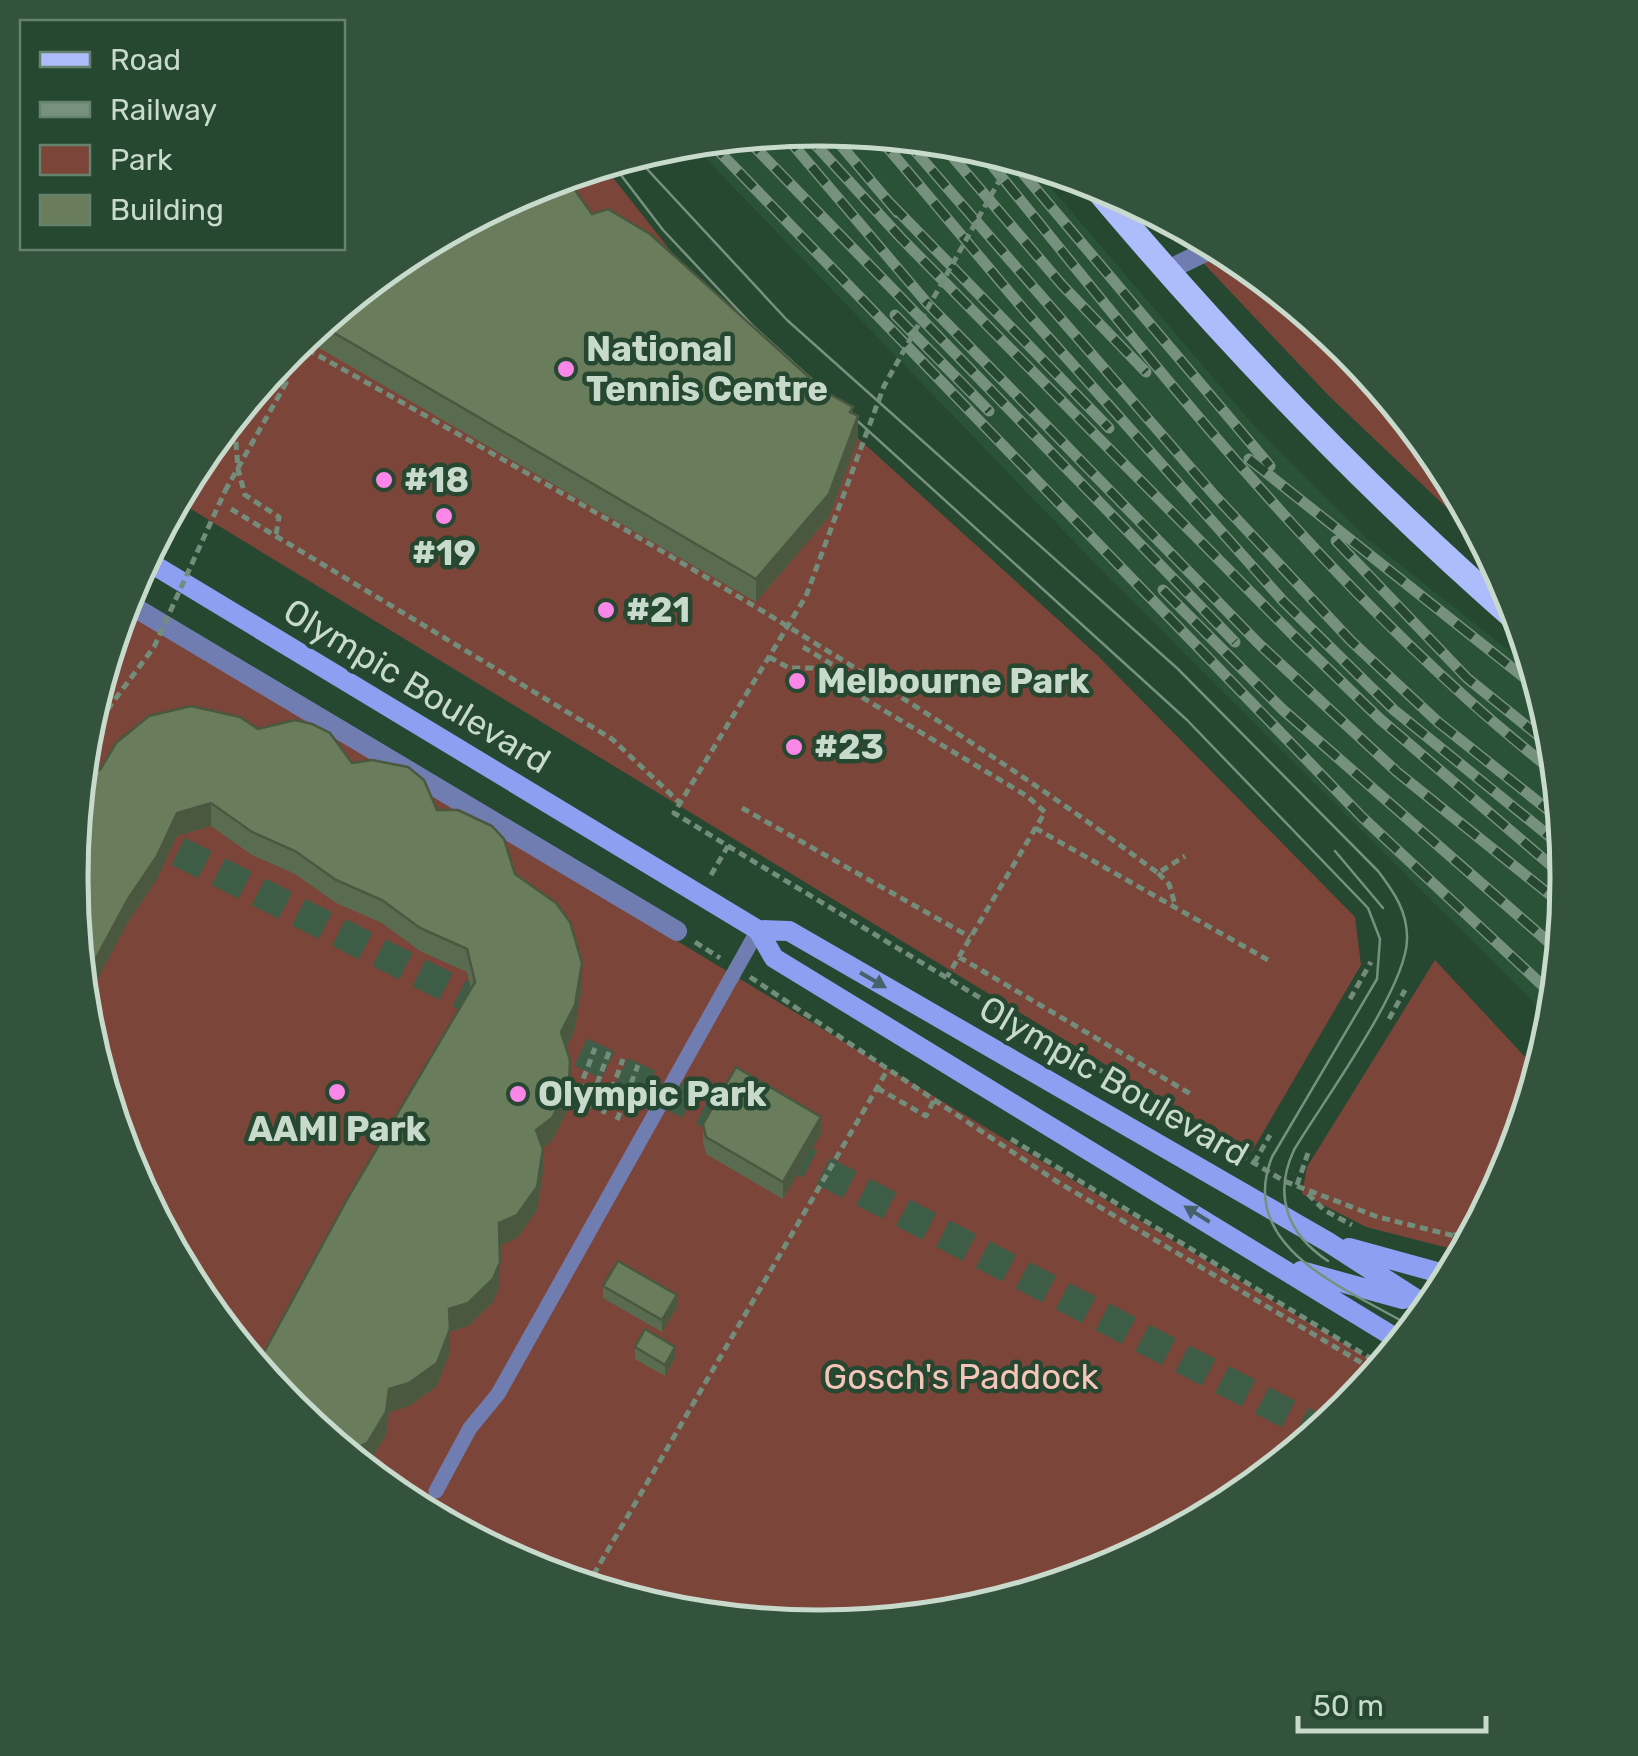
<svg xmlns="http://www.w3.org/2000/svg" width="1638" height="1756" font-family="Rubik,sans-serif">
<rect width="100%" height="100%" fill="#264730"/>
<!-- built -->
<path fill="#2a5237" d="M820 129 966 144 1030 163 1256 428 1365 537 1535 671 1554 732 1568 878 1554 1023 1110 579 690 142Z"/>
<!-- green -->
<path fill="#7c4539" d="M603 165 700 288 750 340 1097 655 1355 917 1361 965 1251 1153 176 500C263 337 428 217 603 165Z
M1157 214 1236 256 1349 349 1442 462 1487 546 1329 396Z
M123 606 1382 1367 1348 1408 1235 1501 1105 1570 965 1613 818 1627 672 1612 532 1570 402 1500 289 1407 196 1294 127 1164 84 1024 70 877 85 731Z
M1435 960 1539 1072 1511 1165 1464 1252 1366 1227 1302 1194 1307 1167Z"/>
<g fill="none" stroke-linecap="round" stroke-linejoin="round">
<!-- motorway-tunnel -->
<path stroke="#3e5d47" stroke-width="30" stroke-dasharray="30 15" stroke-linecap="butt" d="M138 831 477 1002 756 1136 1321 1431"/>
<!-- path -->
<path stroke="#738d7b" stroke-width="5" stroke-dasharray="8 5" stroke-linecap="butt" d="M234 416 238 469 245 495 279 517 276 535
M210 469 211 444
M225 491 286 383 270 372
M231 509 612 739 679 802
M803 647 833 665
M769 657 789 668H813L1027 796 1045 812 947 977
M742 808 970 937
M1035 828 1268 960
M1098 829 1158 873 1185 856
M728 846 1284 1181 1378 1217 1471 1240
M1158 873 1169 884 1176 908
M711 875 728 846 674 813 806 596
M695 942 720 958
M959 957 1194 1096
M750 977 1056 1181 1377 1372
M1350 999 1371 962
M1389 1019 1405 990
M877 1088 926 1116 934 1100
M574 1103 595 1048
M588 1108 609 1052
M603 1114 623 1059
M617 1120 638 1065
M1011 1139 1383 1366
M1254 1163 1270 1135
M1297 1185 1308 1153
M1308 1194 1324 1210 1352 1225
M1454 1235 1476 1230
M587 1586 888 1069"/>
<!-- service -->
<path stroke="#707db0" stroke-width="15" d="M436 1491 470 1428 498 1394 758 930"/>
<!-- pedestrian -->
<path stroke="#707db0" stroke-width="20" d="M1166 271 1217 246
M124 601 677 931"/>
<!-- secondary -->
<path stroke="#8c9ff0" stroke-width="20" d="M144 559 758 930 774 958 1402 1342
M758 930 789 931 1328 1242 1430 1308
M1349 1248 1451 1276
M1301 1271 1403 1299"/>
<!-- primary -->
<path stroke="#adbdfc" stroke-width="25" d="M1091 182C1223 339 1366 489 1521 624"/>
<!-- tram -->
<path stroke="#77917f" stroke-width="2.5" d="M634 155 787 320 1178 669 1378 871C1394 892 1408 912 1407 940 1406 989 1322 1103 1294 1150 1273 1195 1287 1234 1328 1261
M611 162 663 230 754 327 1187 720 1368 908 1380 939 1377 979 1272 1157C1235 1250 1351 1290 1414 1328
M1335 851 1383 908"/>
<!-- rail casing -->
<g stroke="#77917f" stroke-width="11">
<path id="rail" d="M828 130 898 213
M803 131 901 238 1293 635 1380 719 1568 880
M783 133 927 303 1259 644 1397 772 1565 907
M877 135 1025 311 1284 602 1394 710 1565 849
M744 136 1235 642
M903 137 1215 496 1351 641 1438 722 1562 821
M708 140 1362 817 1556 998
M939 141 1062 285 1146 372
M977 147C1159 368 1331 598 1558 775
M1009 157 1270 466
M889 202 1109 428
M895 315 989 411
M1249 459 1541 691
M1336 541 1467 678 1555 749
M1163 590 1282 709 1561 953"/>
</g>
<!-- rail -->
<use href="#rail" stroke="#264730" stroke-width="8" stroke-dasharray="22" stroke-linecap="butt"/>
<!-- path-bridge -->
<path stroke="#738d7b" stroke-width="5" stroke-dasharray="8 5" stroke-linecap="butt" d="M296 343C569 496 843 649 1098 829
M806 596 884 386 1012 158
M84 741 154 647 225 491"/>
</g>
<!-- wall -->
<path fill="#5a6c4f" d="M592 214 810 383 853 413 858 439 829 517 756 602 302 338 403 255Z
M258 729 352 763 437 810 515 874 582 986 575 1028 565 1046 569 1107 552 1141 542 1148 543 1172 537 1210 517 1238 499 1246 500 1285 493 1302 468 1326 450 1332V1352L437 1386 409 1406 389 1412 386 1435 368 1465 471 989 467 972 420 951 382 923 336 903 295 874 252 855 211 826 177 836 157 879 128 922 83 1006 70 877Z
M703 1124 821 1134 783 1199 706 1154 703 1142Z
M603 1286 677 1307 662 1332 603 1298Z
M635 1347 675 1358 665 1376 635 1359Z"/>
<!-- shaded-wall -->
<path fill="#4a5840" d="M853 407V430L858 416V439L829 517 756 602V579Z
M211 803V826L177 836 157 879 128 922 83 1006 81 986 177 813Z
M582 963V986L575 1028 561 1055V1032Z
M570 1060 569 1107 552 1141 536 1153V1130Z
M821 1117V1134L783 1199V1182Z
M543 1149V1172L537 1210 517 1238 499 1246V1223Z
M500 1262V1285L493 1302 468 1326 450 1332V1352L437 1386 409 1406 389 1412 386 1435 368 1465 363 1468 346 1454 389 1389 449 1309Z
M677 1295V1307L662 1332V1320Z
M675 1347V1358L665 1376V1365Z"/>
<!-- building -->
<path fill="#697d5c" stroke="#4a5840" stroke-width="2.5" d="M555 179 575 190 592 214 608 209 650 234 810 378 808 382 853 407 850 412 858 416 829 494 756 579 319 324 403 255 533 186Z
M191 706 240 717 258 729 295 720 312 724 330 733 352 763 372 760 408 767 424 780 437 810H458L492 826 504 839 515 874 556 903 570 922 582 963 575 1005 561 1032 570 1060 569 1084 552 1118 536 1130 543 1149 537 1187 517 1215 499 1223 500 1262 493 1279 468 1303 449 1309 450 1329 437 1363 409 1383 389 1389 386 1412 368 1442 346 1454 289 1407 256 1367 350 1194 475 982 467 949 420 928 382 900 336 880 295 851 252 832 211 803 177 813 157 856 128 899 81 986 70 877 80 775 100 770 116 743 149 716Z
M736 1067 821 1117 783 1182 706 1137 703 1124Z
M618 1261 677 1295 662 1320 603 1286Z
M645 1329 675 1347 665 1365 635 1347Z"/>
<!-- one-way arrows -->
<defs><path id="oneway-solid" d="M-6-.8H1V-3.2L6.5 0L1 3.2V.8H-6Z" transform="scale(2.5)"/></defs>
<g fill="#45616a">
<use href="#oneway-solid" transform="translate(873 980) rotate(30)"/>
<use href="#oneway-solid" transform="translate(1197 1214) rotate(-148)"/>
</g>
<!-- markers -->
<g fill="#f987e8" stroke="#264730" stroke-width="4">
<circle cx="566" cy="369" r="10"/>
<circle cx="384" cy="480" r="10"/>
<circle cx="444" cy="516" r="10"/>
<circle cx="606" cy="610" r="10"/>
<circle cx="797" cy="681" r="10"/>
<circle cx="794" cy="747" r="10"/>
<circle cx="337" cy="1092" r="10"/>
<circle cx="518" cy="1094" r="10"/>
</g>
<g text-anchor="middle" stroke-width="9" stroke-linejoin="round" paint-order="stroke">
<!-- poi labels -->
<g font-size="35" font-weight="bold" fill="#c7dacc" stroke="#264730" text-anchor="start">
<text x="586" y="361">National<tspan x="586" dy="40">Tennis Centre</tspan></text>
<text x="404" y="492">#18</text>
<text x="444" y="565" text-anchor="middle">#19</text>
<text x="626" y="622">#21</text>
<text x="817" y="693">Melbourne Park</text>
<text x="814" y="759">#23</text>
<text x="538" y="1106">Olympic Park</text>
<text x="337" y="1141" text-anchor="middle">AAMI Park</text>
</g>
<!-- street labels -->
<g font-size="35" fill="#c7dacc" stroke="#264730">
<text transform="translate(417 686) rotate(31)" y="12">Olympic Boulevard</text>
<text transform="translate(1114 1081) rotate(30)" y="12">Olympic Boulevard</text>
</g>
<!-- park labels -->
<g font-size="35" fill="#f6c5b9" stroke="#264730">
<text x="961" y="1389">Gosch's Paddock</text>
</g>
</g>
<!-- crop -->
<path d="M0 0H1638V1756H0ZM819 146H819A731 731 0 0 1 1550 877V879A731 731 0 0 1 819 1610H819A731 731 0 0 1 88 879V877A731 731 0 0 1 819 146Z" fill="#33533c" fill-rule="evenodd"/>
<path fill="none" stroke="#c7dacc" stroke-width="5" d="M819 146H819A731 731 0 0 1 1550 877V879A731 731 0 0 1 819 1610H819A731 731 0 0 1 88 879V877A731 731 0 0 1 819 146Z"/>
<!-- legend -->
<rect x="20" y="20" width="325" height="230" fill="#264730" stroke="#66826e" stroke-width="2.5"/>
<rect x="40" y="52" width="50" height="15" fill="#adbdfc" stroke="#66826e" stroke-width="2.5"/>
<text x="110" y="70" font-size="30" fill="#c7dacc">Road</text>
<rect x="40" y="102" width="50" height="15" fill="#77917f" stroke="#66826e" stroke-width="2.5"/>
<text x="110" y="120" font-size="30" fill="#c7dacc">Railway</text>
<rect x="40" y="145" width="50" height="30" fill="#7c4539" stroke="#66826e" stroke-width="2.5"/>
<text x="110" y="170" font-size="30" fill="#c7dacc">Park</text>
<rect x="40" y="195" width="50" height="30" fill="#697d5c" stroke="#66826e" stroke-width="2.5"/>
<text x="110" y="220" font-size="30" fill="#c7dacc">Building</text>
<!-- scale -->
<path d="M1298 1716v15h188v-15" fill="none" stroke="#c7dacc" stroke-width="5"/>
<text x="1313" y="1716" font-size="30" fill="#c7dacc" stroke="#264730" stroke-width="8" paint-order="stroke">50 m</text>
</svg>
